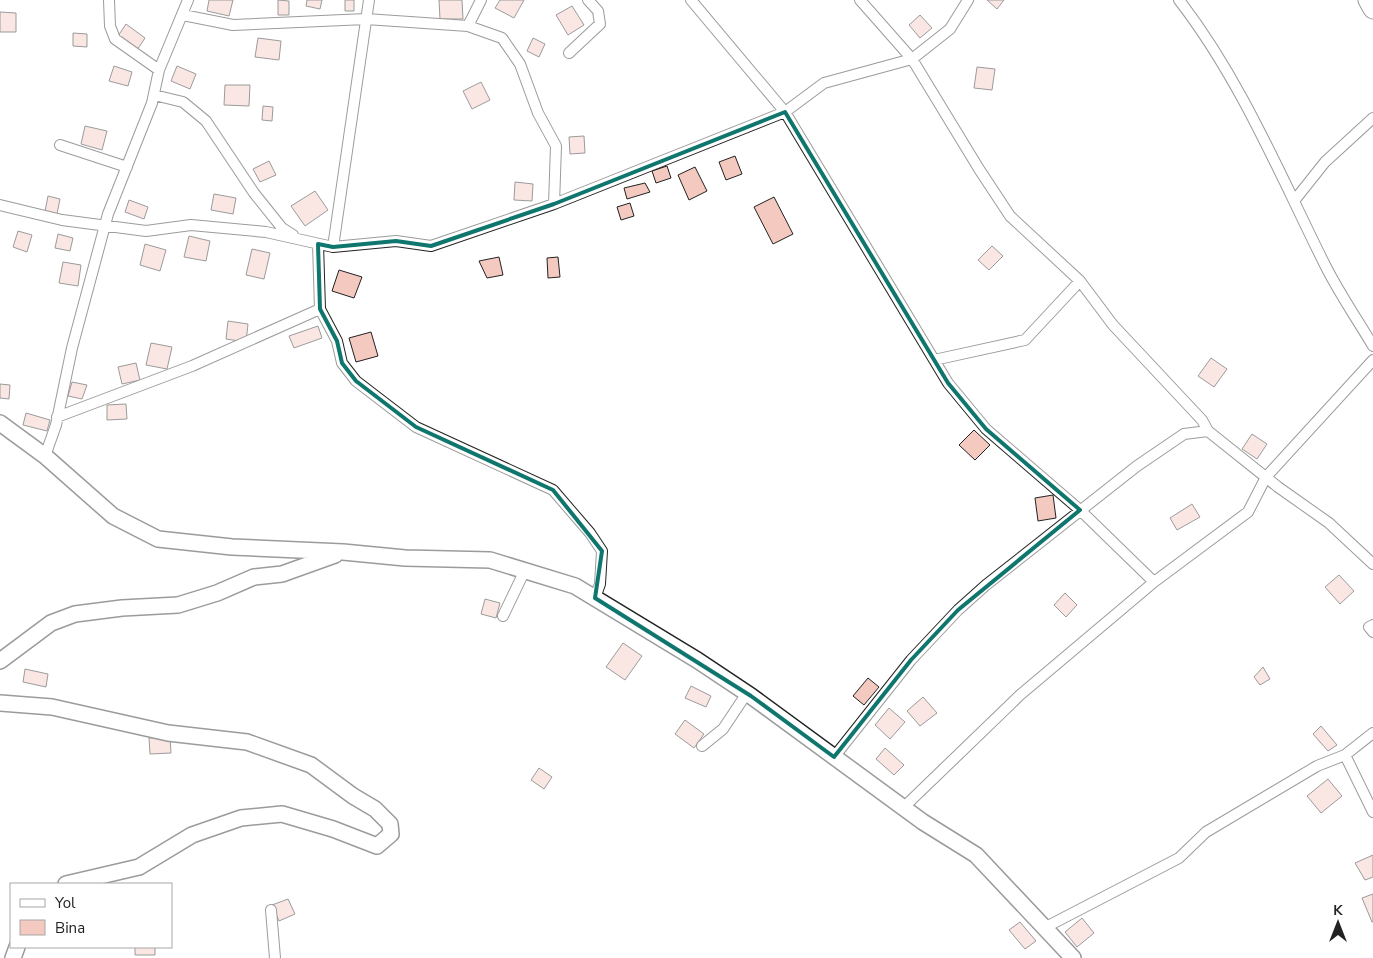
<svg xmlns="http://www.w3.org/2000/svg" width="1373" height="958" font-family="'Nunito Sans',sans-serif">
<rect width="100%" height="100%" fill="#fff"/>
<!-- building -->
<path fill="#f3c9c0" stroke="#222" d="M209 0H233L229 16 207 11Z
M278 0 289 1V15H278Z
M307 0H322L320 9 306 6Z
M345 0H354V11H345Z
M439 0H462L463 19H440Z
M500 0H524L514 18 495 8Z
M987 0H1004L997 9Z
M572 6 584 25 568 35 556 15Z
M0 12 16 13V32H0Z
M920 15 932 28 920 38 909 25Z
M126 24 145 38 137 50 118 36Z
M73 33 87 34V47L73 46Z
M258 38 281 41 279 60 255 57Z
M533 38 545 44 539 57 527 51Z
M114 66 132 72 128 86 109 81Z
M177 66 196 74 190 89 171 81Z
M977 67 995 69 992 90 974 88Z
M481 82 490 100 472 109 463 91Z
M225 85H250L249 106 224 105Z
M263 106 273 107 272 121 262 120Z
M85 126 107 131 102 150 81 144Z
M584 136 585 153 570 154 569 137Z
M735 156 742 174 726 180 719 162Z
M269 161 276 175 260 182 253 169Z
M667 166 671 178 656 183 652 171Z
M695 167 707 191 689 200 678 175Z
M515 182 533 184 532 201 514 200Z
M645 183 650 192 627 199 624 188Z
M315 191 328 210 305 226 291 206Z
M214 194 236 198 233 214 211 210Z
M48 196 60 199 57 214 45 211Z
M774 197 793 234 773 244 754 207Z
M129 200 148 207 144 219 125 212Z
M630 203 634 216 621 220 617 207Z
M18 231 32 235 27 252 13 247Z
M58 234 73 238 70 251 55 248Z
M189 236 210 241 206 261 184 257Z
M145 244 166 250 160 271 140 265Z
M992 246 1003 256 989 270 978 260Z
M252 249 270 253 264 279 246 275Z
M499 257 503 275 487 278 479 261Z
M558 257 560 277 548 278 547 258Z
M63 262 81 265 78 286 59 283Z
M339 270 362 277 354 298 332 291Z
M228 321 248 324 246 342 226 339Z
M318 326 322 338 294 348 289 336Z
M371 332 378 356 356 362 349 338Z
M151 343 172 347 167 369 146 365Z
M1211 358 1227 369 1214 387 1198 376Z
M136 363 140 380 122 384 118 367Z
M72 382 87 385 82 399 68 396Z
M0 384 10 385 9 399 0 398Z
M126 404 127 419 107 420V405Z
M26 413 50 420 47 431 23 425Z
M974 430 990 445 975 460 959 445Z
M1252 434 1267 444 1257 459 1242 449Z
M1053 495 1056 518 1038 521 1035 498Z
M1192 504 1200 517 1177 530 1170 518Z
M1339 575 1354 591 1340 604 1325 587Z
M1065 593 1077 605 1066 617 1054 605Z
M485 599 500 603 496 618 481 614Z
M623 643 642 656 625 680 606 667Z
M1263 667 1270 679 1260 685 1254 677Z
M25 669 48 674 46 687 23 682Z
M868 678 879 687 864 705 853 696Z
M691 686 711 696 706 707 685 698Z
M923 697 937 713 920 726 907 711Z
M889 708 905 722 890 739 875 725Z
M685 720 704 734 694 748 675 734Z
M1321 726 1337 745 1328 751 1313 734Z
M170 737 171 753 150 754 149 738Z
M885 748 904 765 894 775 876 759Z
M539 768 552 777 544 789 531 780Z
M1328 779 1342 796 1321 813 1307 796Z
M1373 855V877L1365 880 1355 863Z
M1373 894V922H1372L1362 898Z
M288 899 295 914 279 921 272 905Z
M1082 918 1094 933 1077 947 1065 932Z
M1020 922 1036 941 1025 949 1009 930Z
M135 947H155V955H135Z"/>
<g fill="none" stroke-linecap="round" stroke-linejoin="round">
<!-- street casing -->
<g stroke="#222" stroke-width="12">
<path id="street" d="M109 0 110 26 115 39 159 70
M691 0 785 112 948 383 986 429 1080 510 1154 582
M860 0 912 59 979 169 1010 216 1080 281 1113 325 1202 420 1208 431
M1179 0C1241 80 1280 175 1325 265 1339 293 1357 319 1373 346
M183 15 233 25 366 19 468 26 481 0
M468 26 502 38 520 64 538 113 556 146 554 204
M569 53 600 24 598 11 588 0
M154 95 183 102 206 121 254 193 282 228 293 235
M60 145 127 167
M1294 201 1325 162 1373 118
M0 205 62 220 146 231 191 225 266 232 333 247 396 241 431 246 554 204 785 112 824 83 912 59 950 29 968 0
M333 247 369 0
M320 309 337 341 342 363 356 381 416 427 553 490 590 533 602 551 600 584 595 598
M934 360 1025 340 1080 281
M57 417 192 366 320 309 318 244
M45 456 56 425 72 348 108 214 152 103 159 70 188 0
M503 616 525 570
M1373 625 1369 627 1373 632
M702 746 723 729 747 693
M1345 755 1373 812
M834 757 911 660 958 610 986 585 1137 466 1184 434 1208 431 1278 487 1329 523 1373 564
M903 808 1020 695 1154 582 1248 512 1266 477 1373 360
M271 910 275 958
M1046 927 1179 858 1206 832 1317 766 1345 755 1373 733"/>
</g>
<!-- secondary casing -->
<g stroke="#222" stroke-width="18">
<path id="secondary" d="M0 423 45 456 113 516 158 539 232 547 343 552 405 558 490 560 575 586 697 660 751 696 923 822 976 855 1073 958
M0 661 51 623 75 614 122 608 178 605 217 593 254 577 282 574 335 555
M0 703 52 707 168 733 247 742 311 765 353 796 375 809 390 824 391 834 377 846 333 829 282 814 241 818 192 835 139 867 66 884
M13 958 17 947"/>
</g>
<!-- highway casing -->
<g stroke="#222" stroke-width="21">
<path id="highway" d="M1368 0 1373 9"/>
</g>
<!-- street -->
<use href="#street" stroke="#fff" stroke-width="10"/>
<!-- secondary -->
<use href="#secondary" stroke="#fff" stroke-width="15"/>
<!-- highway -->
<use href="#highway" stroke="#fff" stroke-width="19"/>
</g>
<!-- marked area -->
<path d="M0 0H1373V958H0ZM785 112 948 383 986 429 1080 510 958 610 911 660 834 757 751 696 595 598 602 551 553 490 416 427 356 381 342 363 337 341 320 309 318 244 333 247 396 241 431 246 554 204Z" fill="#fff" fill-opacity=".55" fill-rule="evenodd"/>
<path fill="none" stroke="#0f766e" stroke-width="4" stroke-linejoin="round" d="M785 112 948 383 986 429 1080 510 958 610 911 660 834 757 751 696 595 598 602 551 553 490 416 427 356 381 342 363 337 341 320 309 318 244 333 247 396 241 431 246 554 204Z"/>
<!-- legend -->
<rect x="10" y="883" width="162" height="65" fill="#ffffff" stroke="#a7a7a7"/>
<rect x="20" y="899" width="25" height="8" fill="#ffffff" stroke="#a7a7a7"/>
<text x="55" y="908" font-size="15" fill="#222222">Yol</text>
<rect x="20" y="920" width="25" height="15" fill="#f3c9c0" stroke="#a7a7a7"/>
<text x="55" y="933" font-size="15" fill="#222222">Bina</text>
<!-- north arrow -->
<g transform="translate(1338 923)" stroke="#ffffff" stroke-width="4" paint-order="stroke">
<path d="M0-4L9 19L0 12L-9 19Z" fill="#222222"/>
<text y="-8" font-size="14" font-weight="bold" text-anchor="middle" fill="#222222">K</text>
</g>
</svg>
